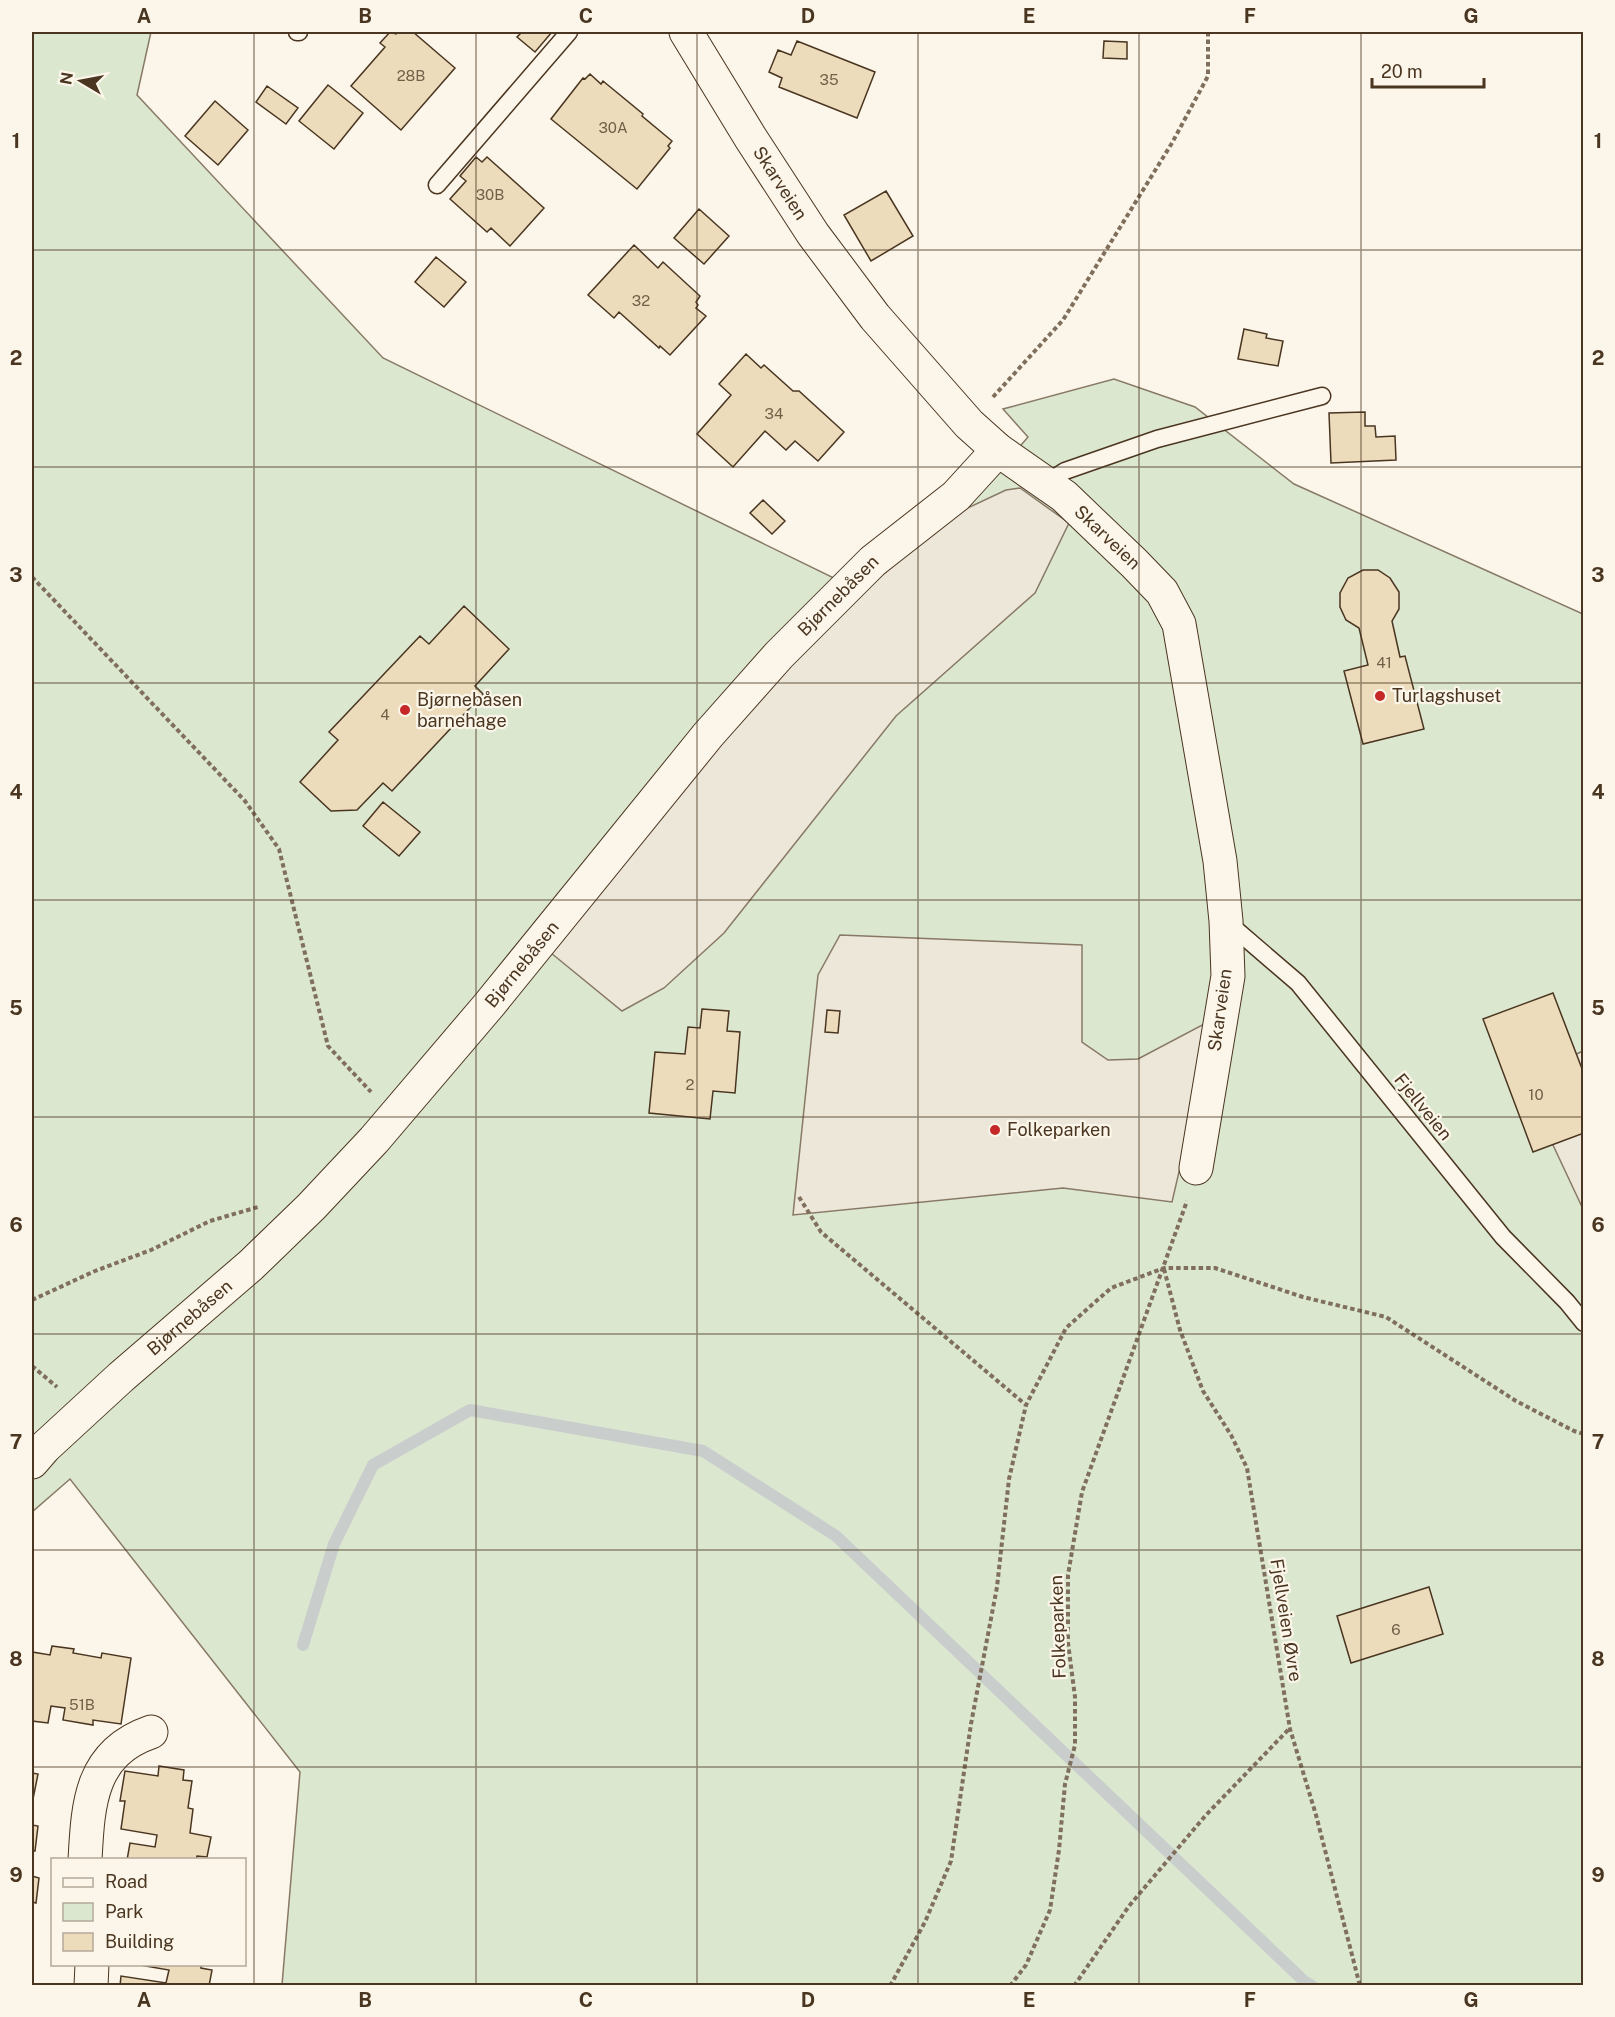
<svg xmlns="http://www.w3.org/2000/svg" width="1615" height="2017" font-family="'Public Sans',sans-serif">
<rect width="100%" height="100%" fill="#fbf6e9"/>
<!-- green -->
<path fill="#dce7d0" stroke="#887966" stroke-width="1.5" d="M32 32H151L137 95 383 358 885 603 1028 437 1003 409 1114 379 1195 407 1294 484 1583 614V1985H282L300 1772 70 1479 32 1512Z"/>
<!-- parking -->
<path fill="#ede7d9" stroke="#887966" stroke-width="1.5" d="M1020 488 1069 523 1035 593 896 716 724 933 664 988 622 1011 551 953 717 744 824 628 907 553 957 513 1006 490Z
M840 935 1082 945V1042L1108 1060 1138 1059 1206 1023 1202 1073 1172 1202 1063 1188 793 1215 818 975Z
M1583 1051V1209L1522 1079Z"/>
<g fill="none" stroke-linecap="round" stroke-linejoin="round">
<!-- stream -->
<path stroke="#c9cecd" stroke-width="12" d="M303 1645 334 1544 373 1465 470 1410 703 1451 836 1536 1304 1981 1312 1986"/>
</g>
<!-- building -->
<path fill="#ecdcbc" stroke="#4a3520" stroke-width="1.5" d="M390 32 396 34 399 32H413L455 68 401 130 351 86 385 47 380 43Z
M522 32H552L535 52 517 37Z
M797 41 875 72 857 118 779 87 782 78 769 72 778 50 791 55Z
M1104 41 1127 42V59L1103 58Z
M590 74 601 84 603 81 643 114 642 116 672 141 668 146 670 148 637 189 551 119 583 78 585 79Z
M328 85 363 113 334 149 299 121Z
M267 86 298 108 286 124 256 102Z
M215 101 248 130 218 165 185 136Z
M476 157 482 162 487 157 544 208 510 246 491 228 487 232 450 199 466 181 460 176Z
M886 191 913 236 871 261 844 215Z
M699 209 729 236 704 264 674 238Z
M634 245 658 268 663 262 700 296 696 302 698 305 696 308 706 316 670 355 660 346 659 348 619 312 614 318 588 295Z
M436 257 466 282 444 307 415 282Z
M1244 329 1267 334 1266 338 1283 341 1278 366 1238 359Z
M746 354 761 368 764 365 793 391H799L844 432 818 461 795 441 786 450 765 431 733 467 697 434 731 395 719 384Z
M1365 412V426H1375L1376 437 1395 436 1396 460 1331 463 1329 413Z
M763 500 785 521 772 534 750 513Z
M1363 570H1378L1390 578 1399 592V609L1392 621 1400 657 1405 656 1424 729 1363 744 1344 671 1368 665 1359 628 1346 620 1340 607V593L1348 578Z
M464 606 509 649 475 686 483 694 392 791 383 783 357 810 331 811 300 782 338 740 329 732 420 636 429 644Z
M383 802 420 832 399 856 363 826Z
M1553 993 1584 1074V1133L1533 1152 1483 1019Z
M702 1009 729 1011 727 1031 740 1032 735 1093 713 1091 710 1119 649 1113 655 1052 685 1054 688 1027 700 1028Z
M827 1010 840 1011 838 1033 825 1032Z
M1429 1587 1443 1634 1351 1663 1337 1616Z
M52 1646 74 1649 73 1653 101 1658 102 1653 131 1658 121 1724 93 1720V1725L63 1720 65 1708 51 1706 48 1723 32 1721V1652L50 1655Z
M159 1766 184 1770 183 1780 192 1781 188 1808 193 1809 190 1833 211 1837 207 1857 197 1856 196 1860H127L130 1843 155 1847 157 1835 121 1829 125 1801H120L125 1771 158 1776Z
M32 1773 38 1774 33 1799H32Z
M32 1825 38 1826 35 1851H32Z
M32 1876 39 1878 36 1903 32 1902Z
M134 1964H201V1968L212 1970 209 1986H120L121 1976 166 1983 169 1970Z"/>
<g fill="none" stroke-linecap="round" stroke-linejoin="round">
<!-- service casing -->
<g stroke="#4a3520" stroke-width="19">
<path id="service" d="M297 32H299
M437 185 569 32
M1046 483 1065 471 1157 439 1322 396
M1227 922 1298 983 1503 1237 1567 1302 1584 1323"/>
</g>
<!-- minor casing -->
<g stroke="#4a3520" stroke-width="35">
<g id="minor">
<path id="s1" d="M686 32 750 137 813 234 875 317 969 424 998 450 1064 496 1134 563 1162 592 1179 624 1220 861 1226 921 1228 976 1196 1168"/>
<path id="s2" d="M32 1462 45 1447 121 1377 251 1265 311 1207 374 1140 489 1005 708 735 779 655 873 561 956 496 998 450"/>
<path d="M85 1860C88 1804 90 1753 151 1732"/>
<path d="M91 1986 92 1964"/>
</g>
</g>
<!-- path -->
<path stroke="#7f6f5c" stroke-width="4" stroke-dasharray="4.5 3" stroke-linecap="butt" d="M993 397 1063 320 1172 143 1208 76V32
M32 577 245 801 279 849 328 1046 371 1092
M799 1197 821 1232 1026 1405
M1164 1269 1180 1330 1203 1391 1231 1435 1247 1468 1290 1729 1316 1815 1360 1986
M32 1300 95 1271 151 1250 210 1221 258 1207
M32 1366 57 1387
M890 1986 925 1922 951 1861 971 1724 997 1587 1009 1479 1026 1405 1066 1328 1111 1288 1164 1268H1215L1303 1297 1386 1317 1516 1401 1574 1431 1584 1434
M1010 1986 1026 1965 1050 1910 1059 1850 1065 1784 1075 1745V1697L1068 1643V1575L1082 1492 1187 1201
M1074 1986 1129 1906 1206 1815 1289 1729"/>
<!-- service -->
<use href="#service" stroke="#fbf6e9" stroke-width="16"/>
<!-- minor -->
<use href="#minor" stroke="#fbf6e9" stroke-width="33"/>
</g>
<!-- grid -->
<path fill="none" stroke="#4a3520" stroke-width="1.5" stroke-opacity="0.55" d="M254 32V1986M476 32V1986M697 32V1986M918 32V1986M1139 32V1986M1361 32V1986M32 250H1584M32 467H1584M32 683H1584M32 900H1584M32 1117H1584M32 1334H1584M32 1550H1584M32 1767H1584"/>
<!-- markers -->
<g fill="#c62828" stroke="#fbf6e9" stroke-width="2">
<circle cx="1380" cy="696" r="6"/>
<circle cx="405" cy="710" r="6"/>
<circle cx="995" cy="1130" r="6"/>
</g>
<g text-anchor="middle" stroke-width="4.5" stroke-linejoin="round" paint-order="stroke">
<!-- number labels -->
<g font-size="15" fill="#725f47">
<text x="411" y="81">28B</text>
<text x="829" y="85">35</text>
<text x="613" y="133">30A</text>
<text x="490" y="200">30B</text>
<text x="641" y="306">32</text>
<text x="774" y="419">34</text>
<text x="1384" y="668">41</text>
<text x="385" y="720">4</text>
<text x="690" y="1090">2</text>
<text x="1536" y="1100">10</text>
<text x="1396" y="1635">6</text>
<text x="82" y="1710">51B</text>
</g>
<!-- street labels -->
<g font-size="18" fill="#4a3520" stroke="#fbf6e9">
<text dy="6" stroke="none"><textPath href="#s1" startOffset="178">Skarveien</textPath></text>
<text dy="6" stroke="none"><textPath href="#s1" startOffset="664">Skarveien</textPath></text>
<text dy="6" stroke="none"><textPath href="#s2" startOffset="1186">Bjørnebåsen</textPath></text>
<text dy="6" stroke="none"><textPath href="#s2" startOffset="700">Bjørnebåsen</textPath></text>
<text transform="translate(1220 1010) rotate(-82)" y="6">Skarveien</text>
<text transform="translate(1423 1107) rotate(51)" y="6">Fjellveien</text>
<text dy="6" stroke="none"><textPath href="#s2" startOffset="214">Bjørnebåsen</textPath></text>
<text transform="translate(1286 1620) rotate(81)" y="6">Fjellveien Øvre</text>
<text transform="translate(1058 1627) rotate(-92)" y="6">Folkeparken</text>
</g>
<!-- poi labels -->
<g font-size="18" fill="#4a3520" stroke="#fbf6e9" text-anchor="start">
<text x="1392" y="702">Turlagshuset</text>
<text x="417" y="706">Bjørnebåsen<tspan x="417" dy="21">barnehage</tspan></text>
<text x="1007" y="1136">Folkeparken</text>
</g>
</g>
<!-- border -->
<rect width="1615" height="2017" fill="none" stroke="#fbf6e9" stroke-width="66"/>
<!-- legend -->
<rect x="51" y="1858" width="195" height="108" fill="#fbf6e9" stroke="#b4a999" stroke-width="1.5"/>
<rect x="63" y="1878" width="30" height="9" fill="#fbf6e9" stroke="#b4a999" stroke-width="1.5"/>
<text x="105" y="1888" font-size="18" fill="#4a3520">Road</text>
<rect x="63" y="1903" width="30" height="18" fill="#dce7d0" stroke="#b4a999" stroke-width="1.5"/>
<text x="105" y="1918" font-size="18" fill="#4a3520">Park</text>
<rect x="63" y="1933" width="30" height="18" fill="#ecdcbc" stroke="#b4a999" stroke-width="1.5"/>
<text x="105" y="1948" font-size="18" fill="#4a3520">Building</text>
<!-- north arrow -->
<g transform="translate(81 81) rotate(280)" stroke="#fbf6e9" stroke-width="4.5" paint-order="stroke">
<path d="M0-4.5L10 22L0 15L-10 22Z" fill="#4a3520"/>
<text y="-9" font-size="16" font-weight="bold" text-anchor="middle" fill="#4a3520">N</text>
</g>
<!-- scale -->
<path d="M1372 78v9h112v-9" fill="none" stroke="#4a3520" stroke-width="3"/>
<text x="1381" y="78" font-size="18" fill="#4a3520" stroke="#fbf6e9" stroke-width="4.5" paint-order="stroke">20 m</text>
<rect x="33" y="33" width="1549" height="1951" fill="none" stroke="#4a3520" stroke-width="2"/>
<g font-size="20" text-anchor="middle" font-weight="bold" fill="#4a3520">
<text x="144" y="23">A</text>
<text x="365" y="23">B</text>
<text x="586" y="23">C</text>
<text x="808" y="23">D</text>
<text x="1029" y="23">E</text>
<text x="1250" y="23">F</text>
<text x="1471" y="23">G</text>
<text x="16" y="148">1</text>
<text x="1598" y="148">1</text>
<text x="16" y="365">2</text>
<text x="1598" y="365">2</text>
<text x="16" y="582">3</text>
<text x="1598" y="582">3</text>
<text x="16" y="799">4</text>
<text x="1598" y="799">4</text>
<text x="16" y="1015">5</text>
<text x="1598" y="1015">5</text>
<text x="16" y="1232">6</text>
<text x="1598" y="1232">6</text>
<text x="16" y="1449">7</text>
<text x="1598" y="1449">7</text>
<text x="16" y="1666">8</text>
<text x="1598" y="1666">8</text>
<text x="16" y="1882">9</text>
<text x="1598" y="1882">9</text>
<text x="144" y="2007">A</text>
<text x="365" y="2007">B</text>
<text x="586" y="2007">C</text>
<text x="808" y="2007">D</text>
<text x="1029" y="2007">E</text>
<text x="1250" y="2007">F</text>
<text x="1471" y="2007">G</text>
</g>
</svg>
